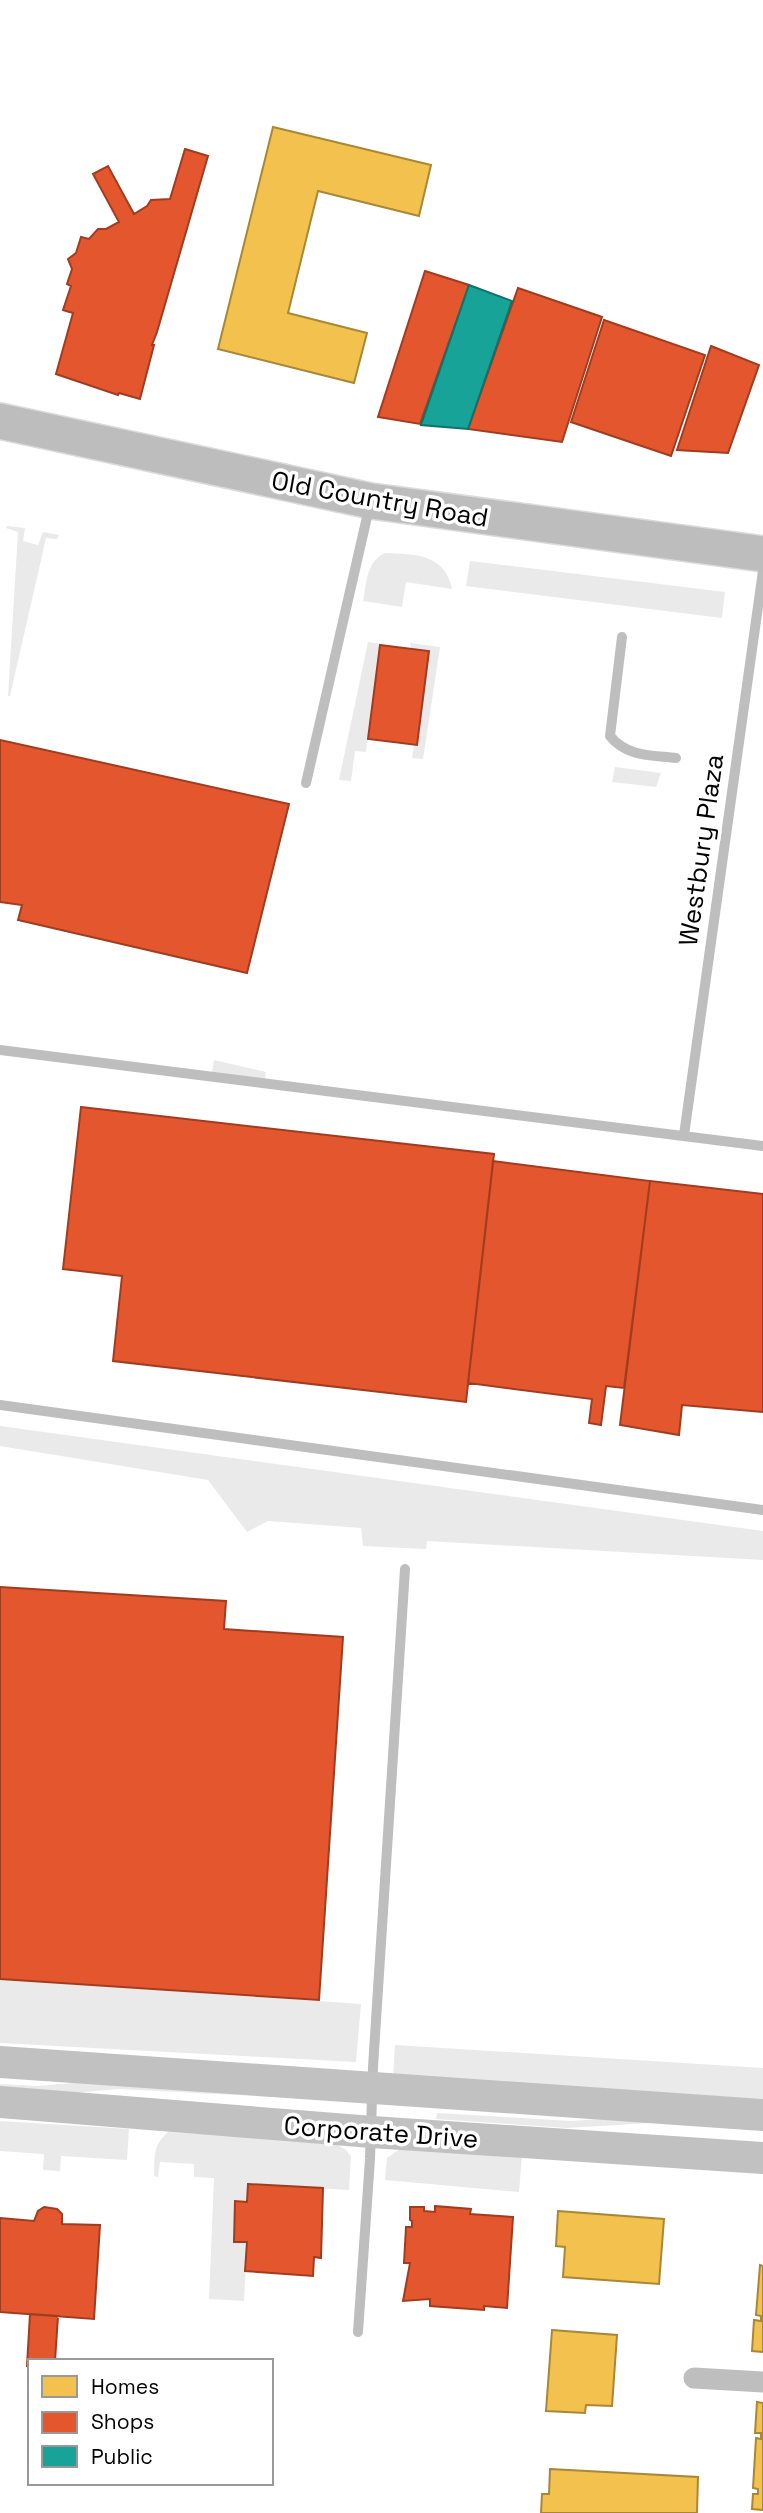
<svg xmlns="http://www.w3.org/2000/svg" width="763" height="2513" font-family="'Space Grotesk',sans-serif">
<rect width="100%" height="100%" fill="#fff"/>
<!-- green -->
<path fill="#eaeaea" d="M7 526 25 528 23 541 38 545 43 532 59 535 57 539 46 538 10 696H8L18 532 6 528Z
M385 553C415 554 445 554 452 589L406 582 402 607 363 601C367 582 366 562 385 553Z
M470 561 725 592 722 618 466 586Z
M368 642 394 646 378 661 366 752 355 751 351 781 339 780Z
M410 643 440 647 423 759 412 758 429 651 411 649Z
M615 767 661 773 656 787 612 782Z
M214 1060 266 1072 265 1080 212 1072Z
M0 1426 763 1531V1560L427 1541 426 1549 363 1546 361 1528 268 1521 247 1532 208 1480 0 1446Z
M0 1979 361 2004 356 2062 0 2043Z
M395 2045 763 2068V2099L393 2076Z
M98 2081 333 2100 120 2089 59 2094 0 2092V2084L38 2086Z
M437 2113 572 2121 628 2117 651 2123 567 2128 436 2119Z
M0 2121 129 2129 127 2160 61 2156 60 2171 43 2170 44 2154 0 2151Z
M168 2132 333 2142 346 2150 351 2156 349 2190 248 2184 247 2202 236 2201 234 2241 247 2242 244 2301 209 2299 214 2178 194 2177V2164L160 2162 158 2177 154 2176C155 2157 152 2146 168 2132Z
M404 2146 522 2156 519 2192 385 2180 387 2158Z"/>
<!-- homes -->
<path fill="#f2c14e" stroke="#a98737" stroke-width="2" d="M273 127 431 165 419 216 318 191 288 313 367 333 354 383 218 349Z
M558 2211 664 2219 659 2284 563 2277 565 2247 556 2246Z
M760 2265 763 2266V2352L752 2351 754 2320 761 2321V2316L756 2315Z
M552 2330 617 2335 612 2406 586 2405 585 2413 546 2411Z
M757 2402 763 2403V2510L752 2509 753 2494H758V2489L753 2488 756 2438 761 2439V2433H755Z
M550 2469 698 2477 697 2513H541L542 2494H549Z"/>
<!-- shops -->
<path fill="#e4572e" stroke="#a03d20" stroke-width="2" d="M185 149 208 156 157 332 152 345H154L140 399 119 393 118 395 56 374 73 313 63 310 71 286 67 284 72 269 68 259 76 253 81 237 89 239 98 229H106L119 222 93 174 108 166 134 214 147 206 151 200 170 199Z
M425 271 469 285 420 424 378 417Z
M518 288 602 317 562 442 468 429Z
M604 320 705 355 671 456 571 422Z
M711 346 759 365 728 453 677 450Z
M380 645 429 651 417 745 368 739Z
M0 740 289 804 247 973 18 920 22 905 0 902Z
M81 1107 494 1154 466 1402 113 1361 122 1276 63 1269Z
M493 1161 650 1181 624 1388 606 1386 601 1425 589 1423 592 1399 468 1383Z
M650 1181 763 1194V1412L682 1405 679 1435 620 1425Z
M0 1587 226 1601 224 1629 343 1637 319 2000 0 1979Z
M248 2184 323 2188 321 2258 314 2257 313 2276 245 2271 247 2242H234L235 2201 247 2202Z
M435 2206 471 2209 470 2214 513 2217 507 2308 484 2306V2310L430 2306V2299L403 2301 410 2263H404L406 2227H412V2221L410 2220V2207H424V2211L435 2212Z
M44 2207 57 2209 62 2214V2224L100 2225 94 2319 0 2312V2218L34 2221 38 2211Z
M30 2314 58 2316 55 2361H30V2366H27Z"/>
<!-- public -->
<path fill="#17a398" stroke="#10726a" stroke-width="2" d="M469 285 512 301 468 429 421 425Z"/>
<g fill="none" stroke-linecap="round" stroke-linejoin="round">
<!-- primary casing -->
<g stroke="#dbdbdb" stroke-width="38">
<path id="primary" d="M0 421 371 501 763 554"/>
</g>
<!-- service -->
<path stroke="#bebebe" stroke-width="10" d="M622 637 610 736C627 757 651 755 676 758
M306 783 370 504
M0 1050 763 1146
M684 1135 763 571
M0 1405 763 1510
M358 2332 370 2159 373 2067 405 1569"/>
<!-- minor -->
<path stroke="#bebebe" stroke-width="21" d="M694 2378 763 2382"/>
<!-- secondary -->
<path stroke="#c1c1c1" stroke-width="32" d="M0 2062 763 2115
M0 2102 372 2132 763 2158"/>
<!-- primary -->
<use href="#primary" stroke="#bdbdbd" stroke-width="35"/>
</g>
<g text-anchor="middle" stroke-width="7" stroke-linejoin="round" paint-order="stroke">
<!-- street labels -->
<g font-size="26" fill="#000" stroke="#fff">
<text transform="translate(380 499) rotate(10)" y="9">Old Country Road</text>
<text transform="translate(701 850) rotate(-82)" y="9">Westbury Plaza</text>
<text transform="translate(381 2132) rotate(4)" y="9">Corporate Drive</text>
</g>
</g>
<!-- legend -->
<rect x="28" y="2359" width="245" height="126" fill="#ffffff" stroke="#999999" stroke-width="2"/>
<rect x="42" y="2376" width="35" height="21" fill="#f2c14e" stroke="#999999" stroke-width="2"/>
<text x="91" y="2394" font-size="21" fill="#000000">Homes</text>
<rect x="42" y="2412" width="35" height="21" fill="#e4572e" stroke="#999999" stroke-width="2"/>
<text x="91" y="2429" font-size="21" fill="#000000">Shops</text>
<rect x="42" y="2446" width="35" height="21" fill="#17a398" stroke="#999999" stroke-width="2"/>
<text x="91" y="2464" font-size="21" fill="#000000">Public</text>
</svg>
